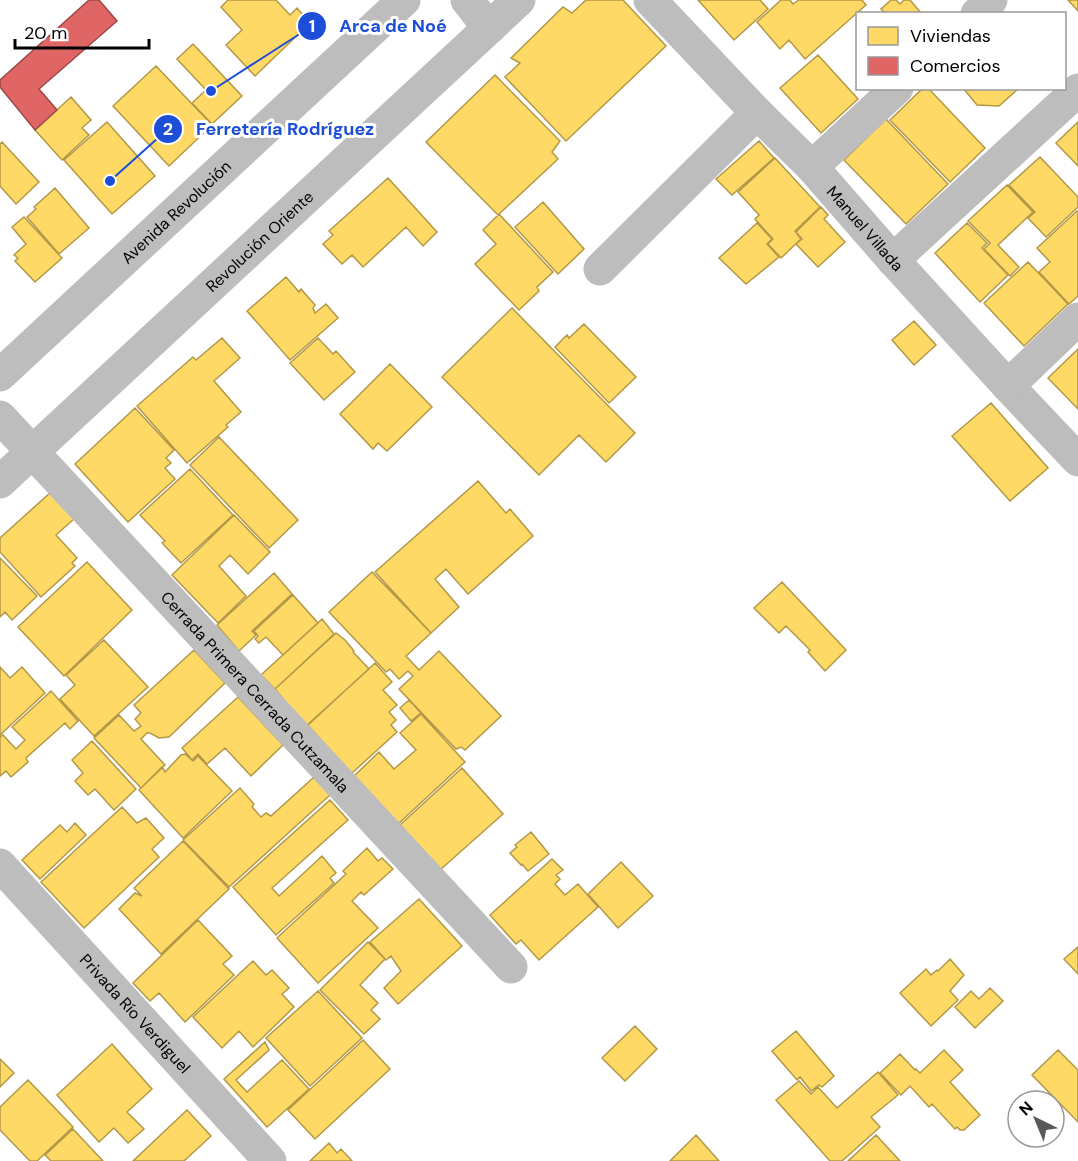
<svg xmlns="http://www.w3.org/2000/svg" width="1078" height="1161" font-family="'DM Sans',sans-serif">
<rect width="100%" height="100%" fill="#fff"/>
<!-- homes -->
<path fill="#ffd966" stroke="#b29847" stroke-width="1.5" d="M228 0H276L290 15 297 8 310 23 255 76 226 45 242 30 221 7Z
M586 0H623L666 46 566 141 505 77 520 63 511 58 563 7 572 13Z
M698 0H760L768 9 734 40Z
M781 0H790L793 4 799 0H862L866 5 805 59 789 40 780 49 757 22Z
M891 0H896L900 4 904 0H910L922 14H886L881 9Z
M1068 0H1078V11Z
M193 44 242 96 212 124 192 103 206 90 177 59Z
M818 55 858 99 821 133 780 88Z
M156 66 212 125 169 166 113 106Z
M495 75 560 141 552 152 558 159 498 215 426 142Z
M923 88H928L985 148 950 182 890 120Z
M963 88H1019L999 106 977 105Z
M71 97 91 120 82 128 89 135 62 160 35 130Z
M886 119 948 184 906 224 844 160Z
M107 122 155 176 112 214 64 160Z
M1078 122V166L1056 143Z
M759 141 774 158 732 195 716 179Z
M2 142 39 182 16 204 0 186V144Z
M1040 157 1078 197V207L1046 237 1028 218 1035 212 1009 185Z
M775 158 820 207 795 231 801 239 781 258 768 244 773 239 755 219 759 215 738 192Z
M388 178 437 232 423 246 406 227 363 267 352 255 342 264 323 244 333 235 329 231Z
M1007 185 1033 212 998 245 1019 267 1010 276 984 249 990 243 968 221Z
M55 188 89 228 59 254 27 217 36 209 34 207Z
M543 202 584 249 558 274 515 227Z
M821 207 828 215 824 219 845 242 818 267 796 244 802 239 796 232Z
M1077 211 1078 212V296L1069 304 1039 272 1050 262 1037 248Z
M499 214 553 272 537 287 539 291 519 310 475 264 496 244 483 230Z
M24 217 62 258 35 282 15 261 18 258 14 255 26 244 12 227Z
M757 223 772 239 767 244 779 257 746 284 719 258Z
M967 223 987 243 982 248 1008 275 980 302 935 253Z
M1028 262 1068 304 1024 346 984 303Z
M286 277 299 292 301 289 315 305 313 308 315 313 326 304 338 318 290 360 247 311Z
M512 308 635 433 606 462 579 435 539 475 442 377Z
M914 321 936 345 914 365 892 340Z
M584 324 636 377 609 403 555 347 567 335 569 338Z
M222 338 240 358 214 381 241 412 226 425 228 427 187 463 137 406 193 357 196 360Z
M318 338 333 354 336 351 355 372 324 400 290 363Z
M1078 349V409L1048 378Z
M390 364 432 407 387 451 378 443 373 449 340 414Z
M991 403 1048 468 1010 501 952 436Z
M135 408 174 450 166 458 171 463 165 468 175 479 128 522 75 464Z
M219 437 298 520 269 548 190 465Z
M190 469 233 515 181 563 162 543 165 541 140 515Z
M478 481 506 513 510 509 533 536 468 594 446 569 435 579 459 607 431 633 375 572Z
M51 492 75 518 56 535 77 558 72 563 75 566 41 597 0 552V538Z
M234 515 270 552 248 574 230 555 219 566 246 596 218 623 172 575Z
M0 558 37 596 12 620 5 612 0 617Z
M87 562 132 610 64 676 18 627Z
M372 572 431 633 406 656 419 670 439 651 501 716 465 750 461 747 456 749 399 689 413 676 408 671 399 679 390 669 386 672 329 612Z
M274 573 292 594 252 631 256 635 239 651 217 625Z
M782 582 846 650 825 671 808 652 810 650 786 626 779 633 754 608Z
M293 595 318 623 283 655 266 637 259 643 255 639 258 636 254 631Z
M322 619 334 634 275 689 261 675Z
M336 633 345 640 354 651 353 652 369 669 306 726 275 689Z
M104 640 148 687 94 736 60 699 75 685 66 675Z
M194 650 225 683 169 737 159 738 150 733H147L141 739 165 765 141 788 94 738 119 715 134 731 141 726 135 719 141 713 134 705Z
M375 663 392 682 383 690 397 705 389 712 396 720 391 725 397 732 351 774 308 725Z
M0 667 10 678 22 667 45 693 0 735Z
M51 691 78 721 70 729 65 723 26 758 28 762 11 777 6 771 0 776V737L3 735 16 749 25 740 12 727Z
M238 697 283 745 251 776 225 748 207 764 198 754 192 760 182 748Z
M409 700 421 713 411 721 400 708Z
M421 714 465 762 398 824 354 776 379 752 394 769 416 750 400 733Z
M92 741 136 789 114 810 95 789 88 795 75 781 83 773 72 760Z
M185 754 193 761 198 756 232 791 183 838 139 790 162 767 165 772 181 755Z
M462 768 503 814 440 870 400 825Z
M314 777 330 795 229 887 183 840 240 788 254 804 252 807 261 817 266 813 271 816Z
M330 800 348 820 272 888 279 896 322 856 336 873 330 878 334 883 276 935 233 887Z
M122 807 137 823 146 818 164 838 152 849 159 857 84 928 41 882Z
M75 823 86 835 40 879 22 860 60 825 67 832Z
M531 832 549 854 528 871 522 864 521 865 510 853 517 847 515 845Z
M183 841 229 889 161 954 119 909 135 893 142 896 134 888Z
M367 848 378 861 382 858 393 869 364 895 361 892 352 901 378 928 318 983 277 938 346 874 343 871Z
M552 859 563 870 556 875 560 879 555 884 565 895 578 884 598 907 539 960 521 940 516 944 490 915Z
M621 862 653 896 618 928 588 894Z
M419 899 462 946 398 1004 384 988 401 971 391 956 386 960 370 942Z
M198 920 232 956 223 964 234 975 185 1022 159 993 150 1001 133 983Z
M368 942 385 959 360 985 378 1003 371 1010 380 1019 364 1034 320 990Z
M1078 947V974L1064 959Z
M950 959 964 975 950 991 958 1000 931 1026 900 993 926 969 931 975 937 970 938 971Z
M253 961 266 975 272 970 289 988 282 994 294 1007 253 1047 239 1031 222 1048 193 1017Z
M990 988 1003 1001 975 1028 955 1007 971 991 979 999Z
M318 991 362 1038 310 1086 266 1038Z
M635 1026 657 1049 625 1081 602 1058Z
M796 1031 834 1076 822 1087 819 1085 811 1091 800 1077 797 1080 772 1051Z
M363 1040 390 1069 315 1139 288 1110Z
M265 1042 269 1050 236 1080 247 1092 282 1060 309 1089 267 1127 224 1079Z
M112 1044 152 1089 127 1112 144 1129 128 1143 114 1128 99 1142 57 1095Z
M944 1050 963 1070 950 1082 980 1115 964 1130H960L957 1127 955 1129 932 1104 929 1107 910 1086 901 1095 880 1073 900 1054 915 1070 916 1069 920 1073Z
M1058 1050 1078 1070V1122L1032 1075Z
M0 1059 14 1073 0 1087Z
M878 1072 898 1095 871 1117 880 1127 842 1161H830L776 1100 799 1081 811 1094 818 1087 837 1108Z
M28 1080 73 1127 37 1161H30L0 1130V1107Z
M187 1110 211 1136 184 1161H133Z
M73 1129 103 1161H51L45 1155Z
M696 1135 719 1161H670Z
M876 1135 900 1161H848Z
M329 1143 337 1153 341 1149 352 1161H310Z"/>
<!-- shops -->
<path fill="#e06666" stroke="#9d4747" stroke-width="1.5" d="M89 0H99L117 21 39 89 57 110 35 130 0 87V80Z"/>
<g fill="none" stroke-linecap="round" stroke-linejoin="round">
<!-- minor -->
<g stroke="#bdbdbd" stroke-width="33">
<path d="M467 0 489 28"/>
<path id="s1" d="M650 0 757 113 812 167 893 260 1008 386 1078 460"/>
<path d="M977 14 991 0"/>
<path d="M812 167 897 88"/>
<path d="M893 260 1078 90"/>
<path d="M600 269 757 113"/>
<path id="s2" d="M0 375 404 0"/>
<path d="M1008 386 1078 319"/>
<path id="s3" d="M0 417 511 967"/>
<path id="s4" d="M0 482 519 0"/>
<path id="s5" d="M0 865 270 1161"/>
</g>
</g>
<g text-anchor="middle" stroke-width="6" stroke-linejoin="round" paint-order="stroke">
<!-- street labels -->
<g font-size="16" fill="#000" stroke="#fff">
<text dy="6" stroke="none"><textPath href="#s2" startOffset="240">Avenida Revolución</textPath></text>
<text dy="6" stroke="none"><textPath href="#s1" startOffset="314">Manuel Villada</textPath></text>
<text dy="6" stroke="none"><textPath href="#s4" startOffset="354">Revolución Oriente</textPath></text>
<text dy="6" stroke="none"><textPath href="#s3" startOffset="375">Cerrada Primera Cerrada Cutzamala</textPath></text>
<text dy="6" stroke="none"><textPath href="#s5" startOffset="201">Privada Río Verdiguel</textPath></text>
</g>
</g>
<!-- callouts -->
<path fill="none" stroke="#1d4ed8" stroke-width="2" d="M211 91L312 26M110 181L168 129"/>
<g fill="#1d4ed8" stroke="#fff" stroke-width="2">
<circle cx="211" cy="91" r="6"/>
<circle cx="110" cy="181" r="6"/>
<circle cx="312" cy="26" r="15"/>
<circle cx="168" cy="129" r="15"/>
</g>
<g font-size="18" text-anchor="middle" font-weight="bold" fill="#fff">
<text x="312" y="32">1</text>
<text x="168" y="135">2</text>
</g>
<g font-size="18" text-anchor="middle" font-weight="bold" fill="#1d4ed8" stroke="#fff" stroke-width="6" stroke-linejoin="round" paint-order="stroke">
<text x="393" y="32">Arca de Noé</text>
<text x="285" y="135">Ferretería Rodríguez</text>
</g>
<!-- legend -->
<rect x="856" y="12" width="210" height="78" fill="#ffffff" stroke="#999999" stroke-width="1.5"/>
<rect x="868" y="27" width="30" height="18" fill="#ffd966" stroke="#999999" stroke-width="1.5"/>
<text x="910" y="42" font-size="18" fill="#000000">Viviendas</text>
<rect x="868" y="57" width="30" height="18" fill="#e06666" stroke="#999999" stroke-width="1.5"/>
<text x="910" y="72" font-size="18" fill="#000000">Comercios</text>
<!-- north arrow -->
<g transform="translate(1036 1119) rotate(317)"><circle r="28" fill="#ffffff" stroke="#999999" stroke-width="1.5"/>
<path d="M0-4.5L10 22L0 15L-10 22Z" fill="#595959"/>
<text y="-9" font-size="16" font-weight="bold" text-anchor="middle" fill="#000000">N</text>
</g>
<!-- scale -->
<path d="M15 39v9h134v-9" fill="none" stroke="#000000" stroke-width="3"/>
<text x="24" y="39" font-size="18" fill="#000000" stroke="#ffffff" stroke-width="4.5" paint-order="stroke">20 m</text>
</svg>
